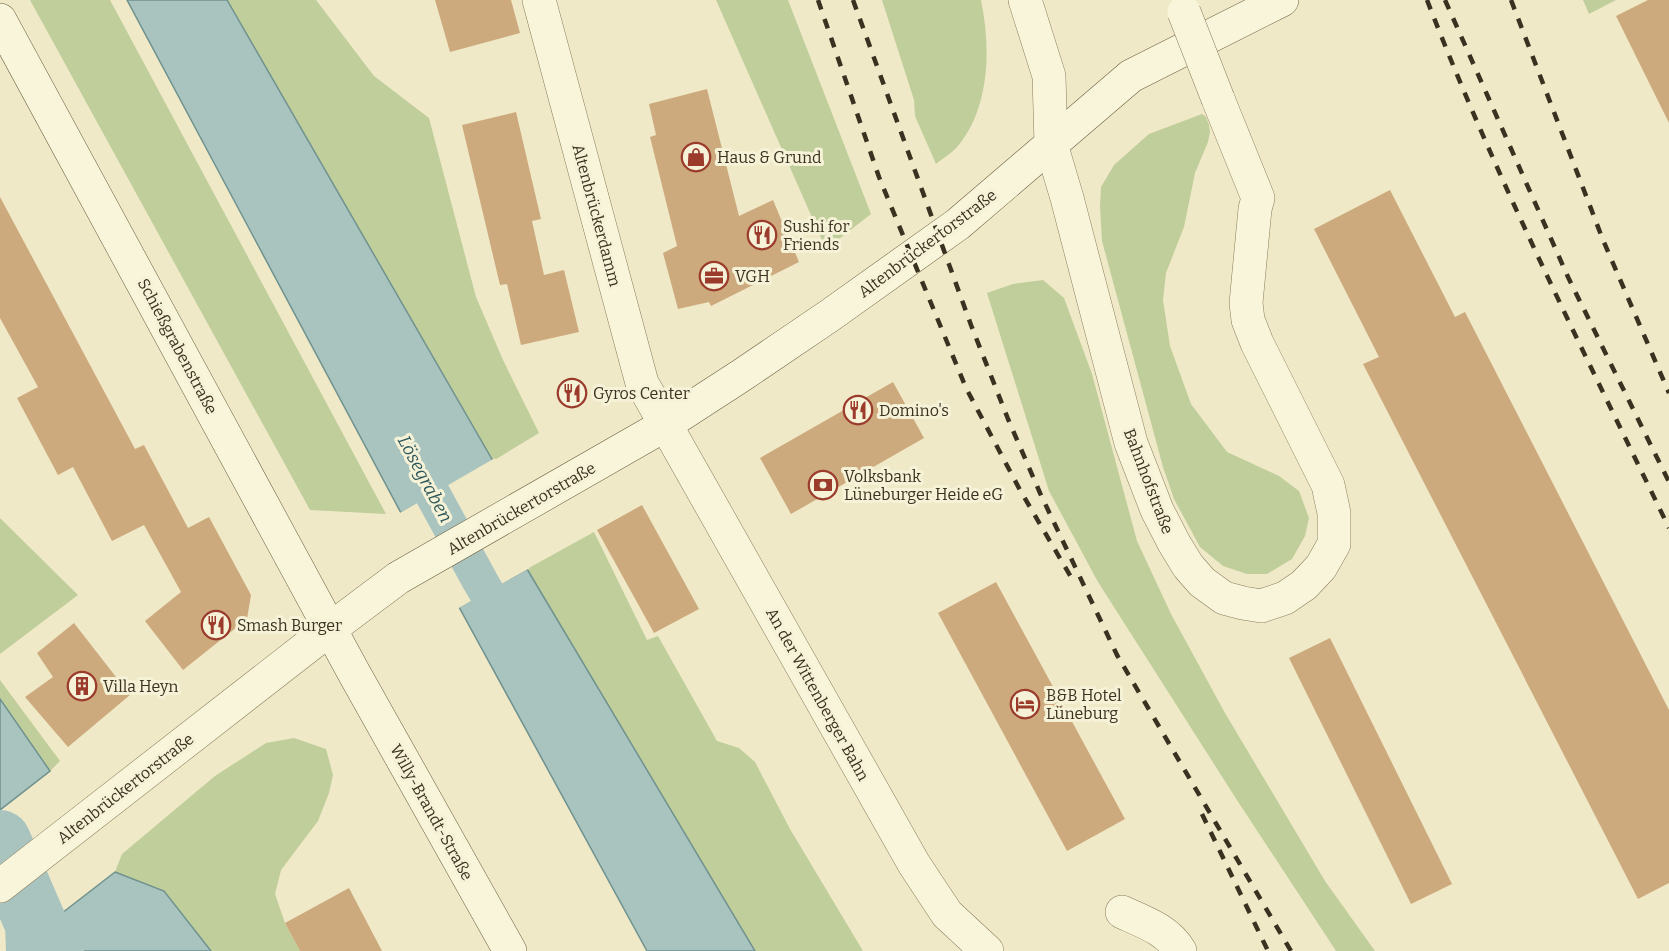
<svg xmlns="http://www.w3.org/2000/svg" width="1669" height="951" font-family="Bitter,serif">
<rect width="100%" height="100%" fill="#efe9c7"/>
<!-- green -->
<path fill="#c0ce9b" d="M30 0H110L386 514 310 510Z
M227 0H316L374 76 429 118 476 297 503 360 539 433 493 461Z
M716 0H788L871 214 826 249Z
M882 0H981C991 48 990 107 958 146 952 153 943 158 936 164L915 116 914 100Z
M1583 0H1616L1589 14Z
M1202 114 1206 117 1209 125 1210 132 1208 142 1195 173 1184 227 1166 273 1163 300 1170 346 1191 404 1227 452 1279 476 1299 491 1309 518 1305 536 1292 559 1267 574H1247L1223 566 1200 547 1174 499 1163 467 1102 241 1100 206 1101 187 1114 165 1149 134Z
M1043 280 1064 298 1092 374 1137 541 1171 614 1225 713 1325 881 1375 951H1336L1235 797 1098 582 1049 491 987 293 1013 284Z
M0 518 78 595 0 654Z
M594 532 647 640 658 636 717 741 739 748 755 762 790 829 863 951H755L527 569Z
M0 680 60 761 50 771 0 699Z
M294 738 326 749 333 775 329 793 318 821 281 870 275 894 285 923 300 951H211L164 891 115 872 122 854 215 776 266 743Z"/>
<!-- water -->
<path fill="#a9c3bf" stroke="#6f928e" stroke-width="1.5" d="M127 0H227L493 461 401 513Z
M527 569 755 951H647L459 607Z
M0 699 50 771 0 810Z
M115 872 164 891 211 951H13Z"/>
<!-- pier -->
<path fill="#efe9c7" d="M495 458 496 461 495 463 402 515 398 514Z
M526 566 530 568 457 609 458 605Z"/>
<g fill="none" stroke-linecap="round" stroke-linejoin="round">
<!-- canal -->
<path stroke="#a9c3bf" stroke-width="36" d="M409 451 480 581 511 634
M28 951 36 924 66 951"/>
<!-- river -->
<path stroke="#a9c3bf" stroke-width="62" d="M0 841 36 924 37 951"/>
</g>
<!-- building -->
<path fill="#cdaa7d" d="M435 0H511L520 33 450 52Z
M1648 0H1669V123L1616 16Z
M707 89 739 216 773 200 799 262 711 306 709 302 678 309 663 253 677 246 650 137 656 135 649 104Z
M516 112 541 219 532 221 544 275 564 270 579 332 521 345 507 284 500 285 462 125Z
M1390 190 1455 317 1465 312 1669 710V883L1638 899 1363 364 1379 357 1314 229Z
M0 197 135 449 144 445 188 528 209 517 251 595 247 619 183 670 145 621 181 592 144 525 112 541 73 467 58 475 17 398 38 387 0 318Z
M893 382 924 438 791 514 760 458Z
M642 505 699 609 654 633 597 530Z
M996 582 1125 819 1067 851 938 613Z
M74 623 130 695 68 747 25 697 53 677 37 653Z
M1330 638 1452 884 1411 904 1289 658Z
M349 888 382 951H300L285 923Z"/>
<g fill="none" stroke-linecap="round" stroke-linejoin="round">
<!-- street casing -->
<g stroke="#8b7c5c" stroke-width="34">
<path id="street" d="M539 0 642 383 914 864 947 914 987 951
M1025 0 1049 76 1051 144 1067 198 1131 443 1157 510 1174 543 1188 566 1202 582 1224 598 1243 603 1261 606 1285 598 1304 585 1321 567 1334 544V513L1328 485 1257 343 1248 320 1246 303 1255 209 1258 198 1218 99
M0 886 330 629
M1122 912C1144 922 1168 930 1180 951"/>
</g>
<!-- secondary casing -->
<g stroke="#6d5d3f" stroke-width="34">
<path id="secondary" d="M0 20 354 673 510 951
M330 629 398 578 665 425 742 375 829 316 958 224 1131 76 1282 0"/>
</g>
<!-- street -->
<use href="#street" stroke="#f9f5db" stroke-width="33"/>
<!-- secondary -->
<use href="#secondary" stroke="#f9f5db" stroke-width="33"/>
<!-- rail -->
<path stroke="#3b3120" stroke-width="4.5" stroke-dasharray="10 10" stroke-linecap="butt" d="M818 0 879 177 966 388 1020 490 1071 577
M853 0 971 325 1008 419 1040 493 1117 655 1291 951
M1427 0C1497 181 1585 354 1669 528
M1445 0 1568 277 1669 482
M1511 0 1603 240 1669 393
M1202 814 1268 951"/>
<!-- street-bridge casing -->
<g stroke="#8b7c5c" stroke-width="34" stroke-linecap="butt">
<path id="street-bridge" d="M1184 12 1218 99"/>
</g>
<!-- street-bridge -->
<use href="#street-bridge" stroke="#f9f5db" stroke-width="33"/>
</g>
<!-- icons -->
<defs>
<g id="shop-ring" transform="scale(1.5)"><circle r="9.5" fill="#f6f2d7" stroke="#9b3b2c" stroke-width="1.5"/><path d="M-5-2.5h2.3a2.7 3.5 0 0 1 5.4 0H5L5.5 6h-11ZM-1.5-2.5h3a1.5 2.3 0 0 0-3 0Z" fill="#9b3b2c"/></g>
<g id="restaurant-ring" transform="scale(1.5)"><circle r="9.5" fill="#f6f2d7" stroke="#9b3b2c" stroke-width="1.5"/><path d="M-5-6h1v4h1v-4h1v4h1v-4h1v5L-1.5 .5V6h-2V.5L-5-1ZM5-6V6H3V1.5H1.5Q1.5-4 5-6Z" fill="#9b3b2c"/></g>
<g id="office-ring" transform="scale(1.5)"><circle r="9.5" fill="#f6f2d7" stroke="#9b3b2c" stroke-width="1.5"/><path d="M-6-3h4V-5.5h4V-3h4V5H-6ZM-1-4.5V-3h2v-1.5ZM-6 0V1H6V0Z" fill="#9b3b2c"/></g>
<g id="bank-ring" transform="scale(1.5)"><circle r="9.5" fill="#f6f2d7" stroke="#9b3b2c" stroke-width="1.5"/><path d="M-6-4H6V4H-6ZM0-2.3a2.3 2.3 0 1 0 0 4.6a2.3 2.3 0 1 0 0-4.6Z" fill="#9b3b2c"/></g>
<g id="building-ring" transform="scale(1.5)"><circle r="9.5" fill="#f6f2d7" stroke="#9b3b2c" stroke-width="1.5"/><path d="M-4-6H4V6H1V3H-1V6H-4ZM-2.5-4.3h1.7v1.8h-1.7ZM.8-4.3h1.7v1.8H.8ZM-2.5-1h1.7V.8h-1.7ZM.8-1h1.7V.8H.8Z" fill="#9b3b2c"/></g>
<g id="hotel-ring" transform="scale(1.5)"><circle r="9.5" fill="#f6f2d7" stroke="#9b3b2c" stroke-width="1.5"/><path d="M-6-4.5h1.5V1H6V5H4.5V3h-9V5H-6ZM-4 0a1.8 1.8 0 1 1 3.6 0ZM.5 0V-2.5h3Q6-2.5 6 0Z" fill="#9b3b2c"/></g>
</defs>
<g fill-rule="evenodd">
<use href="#shop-ring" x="696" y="157"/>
<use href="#restaurant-ring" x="762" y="235"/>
<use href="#office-ring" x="714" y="276"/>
<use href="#restaurant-ring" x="572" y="393"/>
<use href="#restaurant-ring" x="858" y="410"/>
<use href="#bank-ring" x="823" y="485"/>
<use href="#restaurant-ring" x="216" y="625"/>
<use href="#building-ring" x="82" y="686"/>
<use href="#hotel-ring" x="1025" y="704"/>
</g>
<g text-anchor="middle" stroke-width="6" stroke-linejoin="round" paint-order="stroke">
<!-- poi labels -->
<g font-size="16" fill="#3b3120" stroke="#f6f2d7" text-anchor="start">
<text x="717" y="163">Haus &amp; Grund</text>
<text x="783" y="232">Sushi for<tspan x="783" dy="18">Friends</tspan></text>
<text x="735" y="282">VGH</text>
<text x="593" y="399">Gyros Center</text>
<text x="879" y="416">Domino's</text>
<text x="844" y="482">Volksbank<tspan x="844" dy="18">Lüneburger Heide eG</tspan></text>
<text x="237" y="631">Smash Burger</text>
<text x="103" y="692">Villa Heyn</text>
<text x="1046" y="701">B&amp;B Hotel<tspan x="1046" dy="18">Lüneburg</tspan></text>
</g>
<!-- street labels -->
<g font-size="16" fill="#3b3120" stroke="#f6f2d7">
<text transform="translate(597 215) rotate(75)" y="6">Altenbrückerdamm</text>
<text transform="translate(927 243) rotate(-37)" y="6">Altenbrückertorstraße</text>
<text transform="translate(178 346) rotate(62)" y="6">Schießgrabenstraße</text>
<text transform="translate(1149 481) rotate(69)" y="6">Bahnhofstraße</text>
<text transform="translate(521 508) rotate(-30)" y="6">Altenbrückertorstraße</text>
<text transform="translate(818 694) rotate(61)" y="6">An der Wittenberger Bahn</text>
<text transform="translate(125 788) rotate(-38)" y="6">Altenbrückertorstraße</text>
<text transform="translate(432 812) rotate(61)" y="6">Willy-Brandt-Straße</text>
</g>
<!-- water labels -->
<g font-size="18" font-style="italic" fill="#2f585b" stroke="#f6f2d7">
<text transform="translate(425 479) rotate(62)" y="6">Lösegraben</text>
</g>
</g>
</svg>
